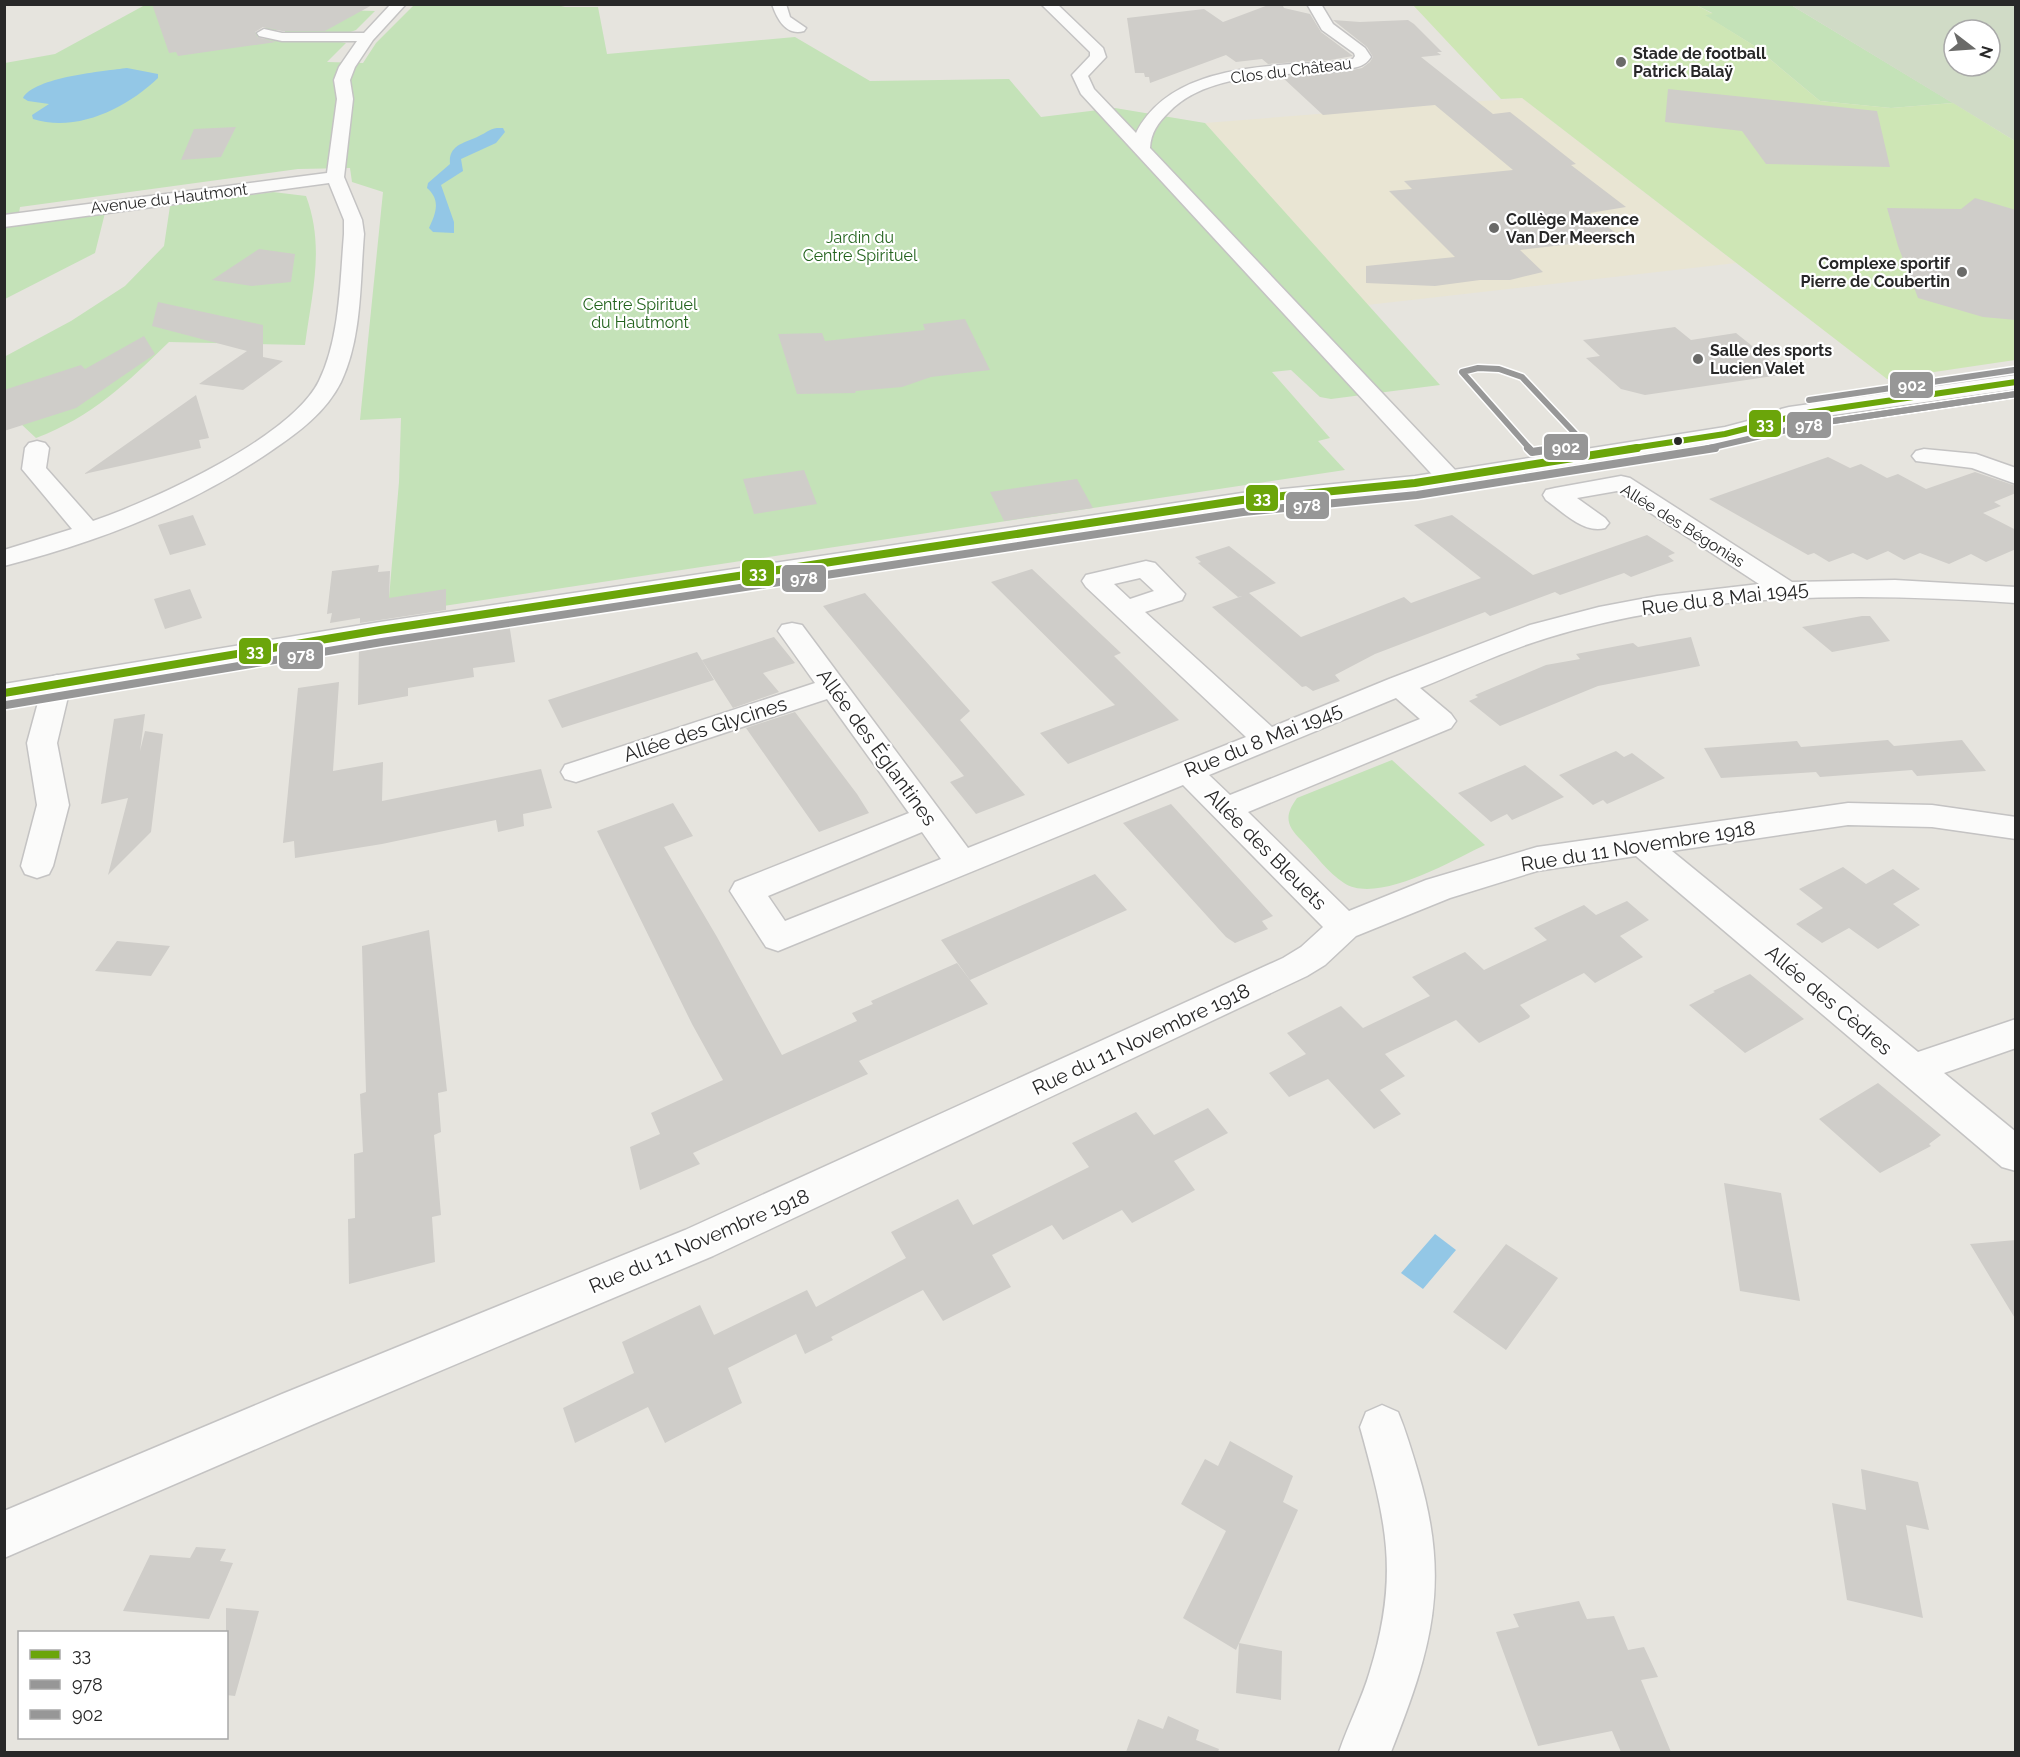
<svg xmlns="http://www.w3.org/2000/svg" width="2020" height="1757" font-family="Raleway,sans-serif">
<rect width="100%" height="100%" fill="#e6e4de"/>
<!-- education -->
<path fill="#e9e5d3" d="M1522 98 1736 263 1367 305 1205 123Z"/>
<!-- green -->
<path fill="#c4e2b8" d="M553 4 565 7H598L607 54 795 37 870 81 1009 79 1041 117 1115 108 1205 123 1440 385 1331 399 1320 397 1291 370 1272 372 1330 438 1318 441 1345 470 390 614 389 598 399 482 401 418 360 420 383 192 352 182 350 168 298 169 20 207 19 213 5 216V63L55 54 145 5 375 11 356 30 342 35 285 34V30H269L244 12 259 39 330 40 346 43 327 62 363 63 376 43 414 5Z
M1696 5H1791L1953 103 1891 108 1820 101 1753 45 1704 15 1712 13Z
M273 192 306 196C325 247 312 292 305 345L169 342C127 383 92 417 36 438L5 409 4 357 71 321 125 286 164 246 170 206Z
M106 209 95 253 5 299 4 223Z
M1392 760 1485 845C1453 860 1377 905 1344 883 1328 873 1315 854 1302 841 1286 825 1284 816 1297 798Z"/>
<!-- cemetery -->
<path fill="#d0dbc6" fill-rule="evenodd" d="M1791 5H2015V141ZM1954 30H1990V66H1954Z"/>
<!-- pitch -->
<path fill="#cee6b5" d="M1413 5H1696L1713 14 1705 15 1753 45 1820 101 1891 108 1953 103 2015 141V360L1887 379 1522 98 1501 99Z"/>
<!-- water -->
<path fill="#93c7e6" d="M127 68 158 74V78C127 108 77 133 33 119L32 115 49 104 28 101 23 98C34 77 105 71 127 68Z
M497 128H503L505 132 496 143 461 159 463 171 441 185 454 222V233L433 232 429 228C436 213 441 200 427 188L428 183 450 164C448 144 466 143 479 136 486 133 489 129 497 128Z
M1435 1234 1456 1250 1423 1289 1401 1273Z"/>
<!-- building -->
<path fill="#cfcdc9" d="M152 4H374L325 31H282L263 27 255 32 257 37 276 42 178 56 176 52 169 53Z
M1271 4H1282L1284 8 1310 14 1321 32 1353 56 1330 60 1268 64 1262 59 1236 62 1226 55 1150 83 1149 77H1145L1144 73H1135L1127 18 1204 9 1223 22Z
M1333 20 1360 22 1408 20 1414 24 1442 52H1437L1441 55 1421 57 1493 114 1510 112 1576 164 1571 165 1626 207 1590 213 1622 238 1520 250 1543 272 1510 280H1480L1435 286 1366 283V266L1455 257 1389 191 1412 189 1404 181 1513 170 1435 105 1323 115 1282 77 1343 72 1362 68 1370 62 1373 57 1367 47Z
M1668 89 1877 111 1890 167 1766 164 1742 131 1665 122Z
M236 127 221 157 181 160 194 129Z
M1975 198 2016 210V320L1983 317 1918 298 1898 246 1887 208 1961 209Z
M259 249 295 254 291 282 252 286 212 280Z
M158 302 263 325V357L283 361 243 390 199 384 247 351 152 326Z
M965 319 990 370 931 377 902 387 856 391 855 393 797 394 778 334 822 333 825 341 925 330 923 324Z
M1675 327 1691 340 1736 333 1787 374 1645 395 1621 389 1586 358 1600 356 1583 340Z
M144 336 155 354 76 408 4 431V390L81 365 85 369Z
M196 395 209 438 199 440 201 448 84 474Z
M1828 457 1850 468 1861 464 1887 478 1898 474 1926 489 1975 472 2016 486V493L1994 502 2001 506 1983 513 2016 530V549L1986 562 1971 554 1949 564 1920 553 1904 560 1888 551 1867 560 1853 553 1829 562 1814 553 1808 555 1709 499Z
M804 470 817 504 754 514 743 479Z
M1077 479 1093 508 1004 521 990 492Z
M193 515 206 545 170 555 158 525Z
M1452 515 1533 575 1647 535 1675 553 1668 556 1674 561 1631 577 1624 573 1560 595 1555 592 1490 616 1485 612 1375 654 1335 675 1340 681 1313 691 1306 686 1302 687 1212 607 1242 596 1238 597 1198 563 1201 562 1195 557 1229 546 1276 583 1249 593 1301 637 1404 597 1411 603 1481 578 1414 525Z
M379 565 378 572 390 571 389 598 446 589V610L360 623V618L330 623 332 613 327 614 332 571Z
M1032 569 1121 653 1114 656 1179 720 1068 764 1040 733 1115 705 991 582Z
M190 589 202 618 165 629 154 599Z
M865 593 970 711 960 720 1025 795 976 814 950 782 964 776 823 606Z
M1862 616H1870L1890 641 1832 652 1802 627Z
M509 623 515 662 473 668 474 677 408 688V696L358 705 359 644Z
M774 637 795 663 763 673 779 692 733 708 702 660Z
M1691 637 1700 666 1598 686 1500 726 1469 701 1478 697 1475 695 1546 665 1580 659 1576 654 1633 643 1638 647Z
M697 652 714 680 562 728 548 700Z
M339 682 333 771 383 762 382 801 541 769 552 808 523 814 524 826 498 832 496 820 382 844 295 858 294 841 283 843 298 688Z
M795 712 857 794 869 813 819 832 746 728Z
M145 714 140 751 145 731 163 734 151 832 108 875 128 798 101 804 114 719Z
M1888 740 1894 746 1962 740 1986 771 1917 776 1912 770 1820 777 1816 772 1721 778 1704 748 1797 741 1801 747Z
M1616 751 1624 757 1632 753 1665 778 1607 804 1603 800 1593 805 1559 775Z
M1525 765 1564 797 1512 820 1507 814 1491 822 1458 793Z
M673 803 693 836 664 847 717 937 782 1055 857 1021 852 1013 873 1004 871 1001 957 963 988 1004 859 1061 868 1074 693 1153 700 1164 640 1190 630 1147 660 1134 651 1113 723 1080 692 1024 597 831Z
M1171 804 1273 916 1262 921 1268 929 1235 943 1226 937 1123 823Z
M1843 867 1866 884 1893 869 1920 889 1893 904 1920 925 1878 949 1849 928 1822 943 1796 924 1823 908 1799 889Z
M1095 874 1127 910 970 980 941 940Z
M1627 901 1649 920 1620 936 1643 957 1595 983 1584 973 1520 1005 1530 1016 1529 1018 1479 1043 1456 1020 1385 1054 1405 1076 1380 1090 1401 1114 1374 1129 1328 1079 1289 1097 1269 1073 1306 1054 1287 1033 1341 1006 1363 1028 1430 996 1412 977 1465 952 1484 970 1547 940 1534 928 1584 905 1596 915Z
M429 930 447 1091 438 1093 441 1132 434 1135 441 1215 432 1217 435 1262 349 1284 348 1219 355 1218 354 1154 363 1152 360 1094 366 1092 362 946Z
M117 941 170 946 151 976 95 971Z
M1750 974 1804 1019 1745 1053 1689 1005 1715 992 1713 991Z
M1878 1083 1941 1135 1929 1144 1931 1146 1880 1173 1819 1119Z
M1208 1108 1228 1133 1174 1161 1195 1190 1163 1207 1132 1223 1122 1210 1063 1240 1052 1225 992 1255 1011 1287 943 1321 923 1290 831 1337 833 1340 805 1354 796 1334 728 1368 742 1403 665 1443 648 1407 575 1443 563 1408 634 1373 622 1342 700 1305 714 1335 807 1290 816 1307 906 1258 891 1232 958 1199 973 1225 1089 1167 1072 1143 1136 1112 1154 1135Z
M1724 1183 1781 1193 1800 1301 1740 1291Z
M2016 1240V1320L1970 1244Z
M1506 1244 1558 1278 1506 1350 1453 1312Z
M1230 1441 1293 1476 1283 1502 1298 1510 1236 1650 1183 1618 1226 1531 1181 1504 1205 1459 1218 1466Z
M1861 1469 1918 1482 1929 1530 1906 1525 1923 1618 1847 1600 1832 1503 1866 1510Z
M196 1547 226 1549 220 1561 233 1563 209 1619 123 1611 150 1555 190 1558Z
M1579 1601 1587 1619 1614 1616 1628 1650 1644 1647 1658 1677 1641 1680 1671 1752H1621L1612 1731 1538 1746 1496 1632 1519 1627 1513 1614Z
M226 1608 259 1611 235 1696 226 1695Z
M1239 1643 1282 1651 1281 1700 1236 1693Z
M1168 1716 1199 1730 1196 1740 1219 1749 1218 1752H1126L1138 1719 1163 1729Z"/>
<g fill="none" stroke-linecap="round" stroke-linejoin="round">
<!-- street casing -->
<g stroke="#c4c3c3" stroke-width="3">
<path id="street" d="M391 4H406L373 40 355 67 350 80 353 99 344 177 362 220 364 234C360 282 362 338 341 382 326 412 298 433 271 451 191 506 98 542 4 566V550L72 529 22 469 25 448 29 443 37 441 45 443 49 448 46 468 93 521C152 501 291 438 319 381 340 338 340 282 344 234V220L329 183 4 227V215L327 173 337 99 334 80 339 67 357 41H282L259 36 257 33 264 29 282 33H364Z
M772 4H786L790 17 806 28 804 31C786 36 777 19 772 4Z
M1041 4H1057L1103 48 1106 57 1088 76 1094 89 1136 133C1165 76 1236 68 1293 64 1313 63 1333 64 1353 59L1355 56 1354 53 1322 30 1307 4H1321L1333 24 1365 48 1371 57C1365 66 1358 67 1348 69 1334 73 1318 72 1303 73 1258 76 1202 78 1169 112 1158 123 1151 132 1150 148L1457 472 1460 477 1457 482 1448 484 1439 482 1081 94 1072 75 1090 56V52Z
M1924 449 1976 454 2016 468V484L1972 468 1916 461 1912 456 1916 451Z
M1621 476 1630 478 1792 582 1895 580 2016 587V603C1858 592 1699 592 1547 638 1504 651 1462 671 1420 688L1451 714 1456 721 1451 728 1248 812 1349 911 1426 880 1537 847 1848 803 1932 805 2016 817V839L1932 827 1848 825 1672 851 1918 1052 2016 1019V1048L1944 1073 2016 1132V1171L2002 1167 1636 856 1537 871 1450 898 1356 936 1325 965 1307 976 713 1256 314 1424 4 1558V1511L282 1394 685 1230 1283 958 1301 947 1323 927 1183 785 778 951 766 947 730 891 735 882 909 813 827 699 576 782 565 779 561 772 565 765 815 683 778 631 782 625 792 623 802 625 968 848 1246 737 1086 587 1082 581 1086 575 1146 561 1155 563 1185 594 1182 600 1145 612 1272 727 1389 679 1530 625 1599 607 1657 596 1759 584 1617 491 1577 498 1605 518 1609 523 1605 528C1584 534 1563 512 1546 500L1543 495 1546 490 1555 488ZM1140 578 1154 591 1130 599 1114 584ZM1396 698 1420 719 1230 795 1209 775ZM922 832 941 859 785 921 768 896Z
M57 675 67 678 71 684 57 743 69 805 53 866 49 874 37 878 25 874 21 866 37 805 27 743 43 684 47 678Z
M1382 1405 1398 1412C1406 1431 1412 1452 1418 1472 1451 1583 1432 1648 1391 1752H1339C1348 1725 1362 1699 1370 1671 1400 1574 1386 1521 1360 1427L1366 1412Z"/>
</g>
<!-- secondary casing -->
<g stroke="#c4c3c3" stroke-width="3">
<path id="secondary" d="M2016 375V389L1819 417 1725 441 1415 490 1242 507 380 638 4 702V684L380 622 1242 493 1415 476 1725 427 1778 413 1781 409 1789 407Z"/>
</g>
<!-- street -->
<use href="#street" fill="#fbfbfa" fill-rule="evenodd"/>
<!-- secondary -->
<use href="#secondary" fill="#fbfbfa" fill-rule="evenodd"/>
<!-- bus-1-far1 casing -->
<g stroke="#fff" stroke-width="9">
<path id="bus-1-far1" d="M1627 449 1725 434 1811 412 2016 382"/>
</g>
<!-- bus-1 casing -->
<g stroke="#fff" stroke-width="11">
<path id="bus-1" d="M4 693 380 630 1242 500 1415 483 1637 448"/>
</g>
<!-- bus-2-far1 casing -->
<g stroke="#fff" stroke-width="9">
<path id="bus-2-far1" d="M1705 449 1813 424 2016 394"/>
</g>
<!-- bus-2 casing -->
<g stroke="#fff" stroke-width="11">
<path id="bus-2" d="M6 705 382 642 1243 512 1417 495 1715 448"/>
</g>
<!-- bus-3-far1 casing -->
<g stroke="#fff" stroke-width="9">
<path id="bus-3-far1" d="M1809 400 2014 370
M1813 424 2016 394
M1530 449 1462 372 1478 368 1499 369 1522 377 1585 444 1549 449"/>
</g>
<!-- bus-3 casing -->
<g stroke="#fff" stroke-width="11">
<path id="bus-3" d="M1528 448 1532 452 1559 448"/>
</g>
<!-- bus-1-far1 -->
<use href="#bus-1-far1" stroke="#6ba50a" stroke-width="6"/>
<!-- bus-1 -->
<use href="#bus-1" stroke="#6ba50a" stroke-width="8"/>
<!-- bus-2-far1 -->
<use href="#bus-2-far1" stroke="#979797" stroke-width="6"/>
<!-- bus-2 -->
<use href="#bus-2" stroke="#979797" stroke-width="8"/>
<!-- bus-3-far1 -->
<use href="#bus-3-far1" stroke="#979797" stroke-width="6"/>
<!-- bus-3 -->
<use href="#bus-3" stroke="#979797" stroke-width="8"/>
</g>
<!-- markers -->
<g fill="#6a6a68" stroke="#fff" stroke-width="2">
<circle cx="1621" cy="62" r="6"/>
<circle cx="1494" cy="228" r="6"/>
<circle cx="1962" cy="272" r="6"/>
<circle cx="1698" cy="359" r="6"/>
</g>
<circle fill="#282828" stroke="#fff" stroke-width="2" cx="1678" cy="441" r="5"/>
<g text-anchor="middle" stroke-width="4.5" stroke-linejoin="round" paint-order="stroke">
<!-- far-poi labels -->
<g font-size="16" font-weight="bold" fill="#282828" stroke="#fff" text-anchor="start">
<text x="1633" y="59">Stade de football<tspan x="1633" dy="18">Patrick Balaÿ</tspan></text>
<text x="1506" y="225">Collège Maxence<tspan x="1506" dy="18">Van Der Meersch</tspan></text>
<text x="1950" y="269" text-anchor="end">Complexe sportif<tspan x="1950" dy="18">Pierre de Coubertin</tspan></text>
<text x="1710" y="356">Salle des sports<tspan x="1710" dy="18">Lucien Valet</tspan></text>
</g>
<!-- far-street labels -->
<g font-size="16" fill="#282828" stroke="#fff">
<text transform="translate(1291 70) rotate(-7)" y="6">Clos du Château</text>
<text transform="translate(169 198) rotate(-7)" y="6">Avenue du Hautmont</text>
<text transform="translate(1683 525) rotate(32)" y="6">Allée des Bégonias</text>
</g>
<!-- far-park labels -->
<g font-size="16" fill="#22621c" stroke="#fff">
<text x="860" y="243">Jardin du<tspan x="860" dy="18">Centre Spirituel</tspan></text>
<text x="640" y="310">Centre Spirituel<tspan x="640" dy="18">du Hautmont</tspan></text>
</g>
<!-- street labels -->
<g font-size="20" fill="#282828" stroke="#fff">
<text transform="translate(1725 598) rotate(-7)" y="7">Rue du 8 Mai 1945</text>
<text transform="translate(705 729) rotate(-18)" y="7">Allée des Glycines</text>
<text transform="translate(1263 740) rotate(-22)" y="7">Rue du 8 Mai 1945</text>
<text transform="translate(877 747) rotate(54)" y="7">Allée des Églantines</text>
<text transform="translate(1638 846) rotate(-9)" y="7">Rue du 11 Novembre 1918</text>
<text transform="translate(1266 849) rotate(45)" y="7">Allée des Bleuets</text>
<text transform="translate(1829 1000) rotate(40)" y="7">Allée des Cèdres</text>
<text transform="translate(1141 1039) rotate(-25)" y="7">Rue du 11 Novembre 1918</text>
<text transform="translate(699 1241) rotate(-23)" y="7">Rue du 11 Novembre 1918</text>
</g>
</g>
<g stroke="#fff" stroke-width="2">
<rect x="1889" y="371" width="45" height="28" rx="6" fill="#979797"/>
<rect x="1748" y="409" width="34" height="29" rx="6" fill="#6ba50a"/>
<rect x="1786" y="411" width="46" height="28" rx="6" fill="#979797"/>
<rect x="1543" y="433" width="46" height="28" rx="6" fill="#979797"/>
<rect x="1245" y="484" width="34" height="28" rx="6" fill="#6ba50a"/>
<rect x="1285" y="491" width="45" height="29" rx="6" fill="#979797"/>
<rect x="741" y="559" width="34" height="28" rx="6" fill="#6ba50a"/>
<rect x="781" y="564" width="46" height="29" rx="6" fill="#979797"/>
<rect x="238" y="637" width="34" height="28" rx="6" fill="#6ba50a"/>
<rect x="278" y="641" width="46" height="29" rx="6" fill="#979797"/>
</g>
<g font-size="16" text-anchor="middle" font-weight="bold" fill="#fff">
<text x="1912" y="391">902</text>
<text x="1765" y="430">33</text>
<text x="1809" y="431">978</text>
<text x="1566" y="453">902</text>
<text x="1262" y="504">33</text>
<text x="1307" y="511">978</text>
<text x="758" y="579">33</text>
<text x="804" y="584">978</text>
<text x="255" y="657">33</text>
<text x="301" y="661">978</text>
</g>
<!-- border -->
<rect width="2020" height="1757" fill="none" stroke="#282828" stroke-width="12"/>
<!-- legend -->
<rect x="18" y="1631" width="210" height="108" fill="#ffffff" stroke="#a9a9a9" stroke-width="1.5"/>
<rect x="30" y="1650" width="30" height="9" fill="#6ba50a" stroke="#a9a9a9" stroke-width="1.5"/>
<text x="72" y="1661" font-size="18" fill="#282828">33</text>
<rect x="30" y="1680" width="30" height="9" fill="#979797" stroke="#a9a9a9" stroke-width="1.5"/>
<text x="72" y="1691" font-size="18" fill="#282828">978</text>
<rect x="30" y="1710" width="30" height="9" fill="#979797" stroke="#a9a9a9" stroke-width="1.5"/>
<text x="72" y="1721" font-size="18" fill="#282828">902</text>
<!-- north arrow -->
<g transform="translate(1972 48) rotate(107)"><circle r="28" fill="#ffffff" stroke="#a9a9a9" stroke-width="1.5"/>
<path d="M0-4.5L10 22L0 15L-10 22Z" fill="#6a6a68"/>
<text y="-9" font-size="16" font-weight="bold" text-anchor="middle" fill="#282828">N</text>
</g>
</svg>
